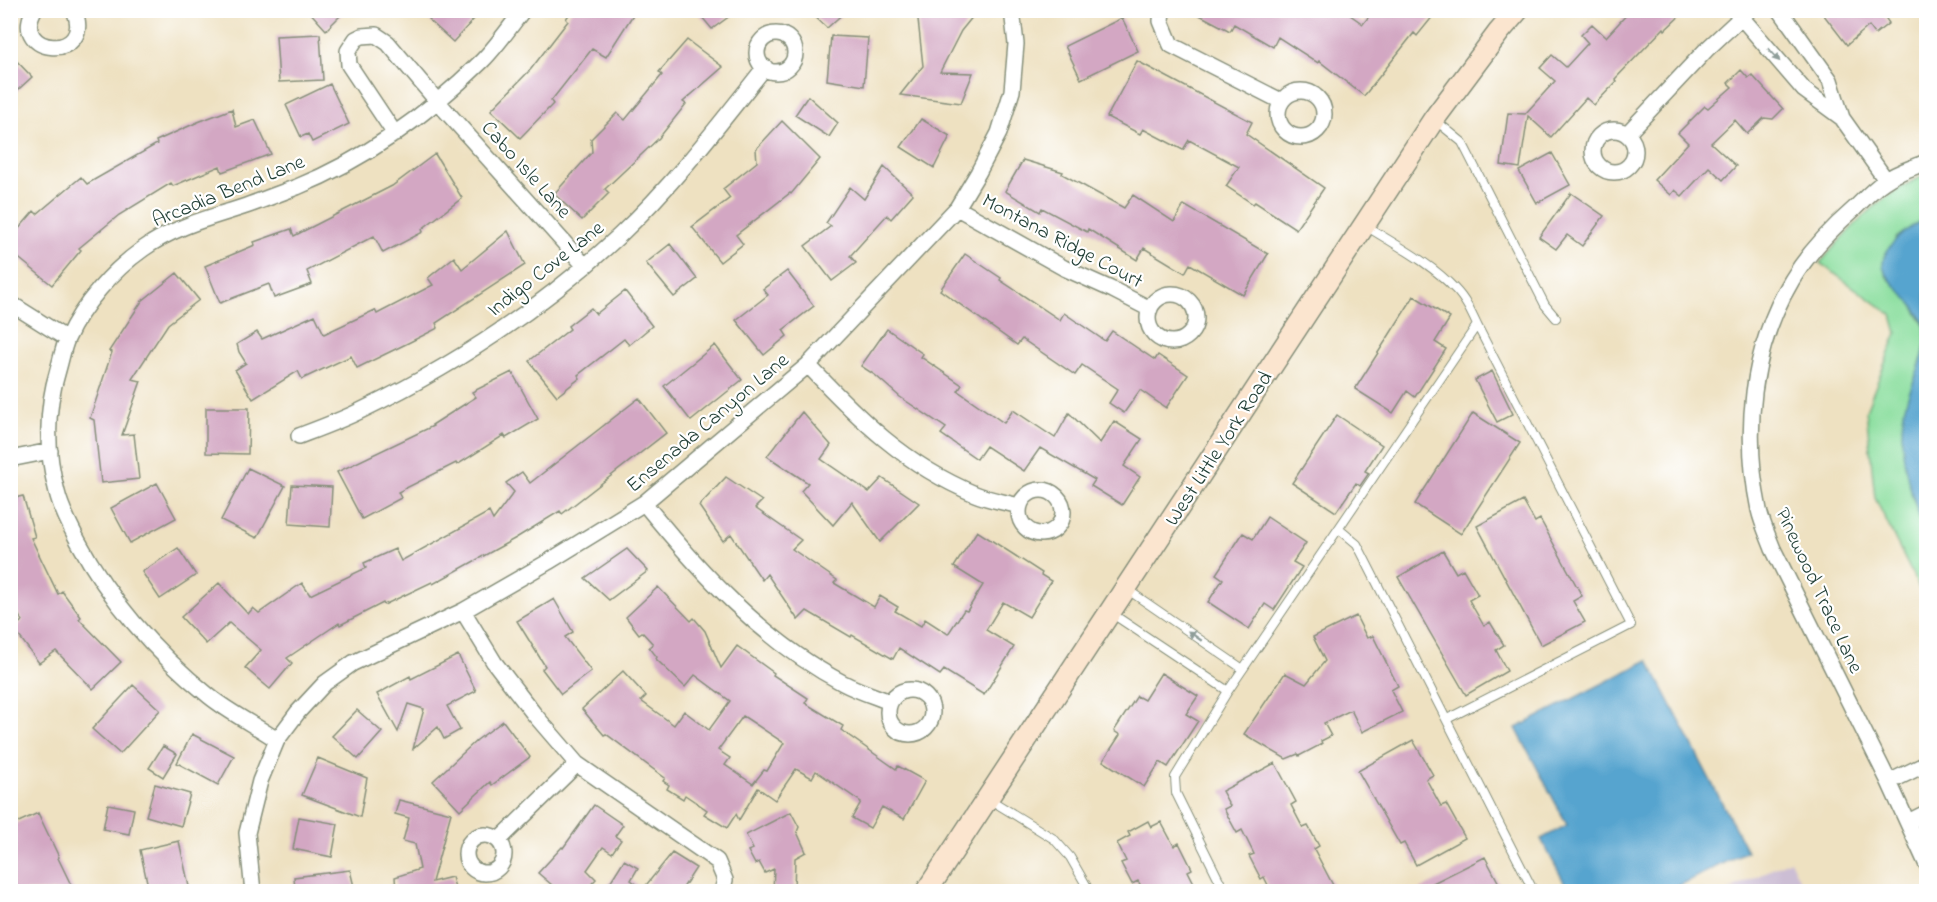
<svg xmlns="http://www.w3.org/2000/svg" width="1937" height="902" font-family="'Indie Flower',sans-serif">
<rect width="100%" height="100%" fill="#fff"/>
<filter id="ink" filterUnits="userSpaceOnUse"><feTurbulence type="fractalNoise" baseFrequency=".0167" numOctaves="2"/><feDisplacementMap in="SourceGraphic" scale="12" xChannelSelector="R" yChannelSelector="G"/><feConvolveMatrix kernelMatrix="1 2 1 2 8 2 1 2 1" color-interpolation-filters="sRGB"/></filter>
<filter id="wash" filterUnits="userSpaceOnUse"><feTurbulence type="fractalNoise" baseFrequency=".008" numOctaves="4" result="noise"/><feDisplacementMap in="SourceGraphic" scale="24" xChannelSelector="R" yChannelSelector="G"/><feGaussianBlur stdDeviation="1.35" result="paint"/><feColorMatrix in="noise" values="0 0 0 0 0 0 0 0 0 0 0 0 0 0 0 0 0 1.4 0 .05"/><feComposite in="paint" operator="in"/></filter>
<g filter="url(#wash)">
<rect width="100%" height="100%" fill="#eee1c1"/>
<!-- industrial -->
<path fill="#ccbed4" d="M1790 860 1805 891H1728Z"/>
<!-- green -->
<path fill="#8ddfa0" stroke="#568e6a" stroke-width="1.5" d="M1926 175V219L1919 222 1896 238 1886 276 1909 299 1925 326 1926 343 1923 355 1905 407 1911 493 1926 536V602L1875 498 1866 410 1897 333 1892 315 1820 263C1850 228 1883 192 1926 175Z"/>
<!-- water -->
<path fill="#56a4cf" stroke="#3a7082" stroke-width="1.5" d="M1926 219V536C1912 495 1895 451 1905 407 1911 380 1930 355 1925 327 1920 303 1882 281 1883 263 1884 245 1911 225 1926 219Z
M1648 660 1747 851 1669 891H1569L1541 839 1567 825 1516 728Z"/>
<g id="blocks">
<!-- building -->
<path fill="#d3a7c3" fill-rule="evenodd" d="M308 10H346L326 30Z
M437 10H464L474 19 453 42 429 20Z
M572 10H636L606 57 592 49 551 101 553 104 520 138 491 110 531 69 568 21 566 19Z
M696 10H738L712 29Z
M808 10H847L827 28Z
M917 10H978L961 31 940 72 973 73 961 103 900 95 923 66Z
M1190 10H1343L1363 24 1374 10H1438L1417 36 1414 33 1364 96 1319 61 1318 63 1278 37 1273 47 1234 24 1230 31Z
M1631 10H1686L1665 30 1664 28 1615 79 1617 81 1594 105 1586 98 1551 137 1528 116 1520 168 1501 165 1508 113 1525 114 1555 81 1540 68 1552 55 1566 67 1588 43 1581 35 1592 24 1606 37Z
M1820 10H1880L1889 23 1875 34 1869 26 1847 45Z
M1122 18 1138 51 1081 79 1065 46Z
M320 34 323 80 279 82 276 36Z
M831 36 868 38 864 86 827 80Z
M687 40 723 67 683 102 686 104 659 138 605 189 609 193 582 220 554 194 592 152 591 139 617 113 625 120 662 75 659 72Z
M10 54 32 77 10 97Z
M1137 61 1252 122 1246 134 1324 188 1296 229 1255 202 1253 204 1226 186 1239 167 1189 140 1183 150 1143 129 1140 134 1107 117Z
M1741 70 1748 78 1752 75 1783 109 1773 119 1764 118 1747 134 1735 120 1711 143 1736 166 1723 180 1709 167 1682 196 1675 190 1671 195 1654 180 1688 143 1678 133 1705 106 1708 108 1732 87 1728 83Z
M330 84 349 124 312 142 308 134 301 137 286 105Z
M808 96 838 123 829 137 795 115Z
M232 109 236 127 255 120 271 154 222 172 220 166 173 186 171 183 119 215 79 248 81 250 52 285 10 251V239L34 211 37 214 81 177 87 184 157 144 156 141 198 122Z
M921 119 950 136 934 168 901 147Z
M782 121 820 159 791 194 790 193 736 235 743 244 720 262 692 227 730 198 723 189 757 162 756 149Z
M1552 153 1570 185 1537 203 1519 171Z
M435 154 462 198 422 229 423 232 383 253 374 236 307 271 312 284 274 298 269 284 220 303 205 266 255 245 254 242 291 229 294 236 392 186Z
M1023 160 1063 172 1062 174 1124 208 1133 195 1174 222 1184 205 1268 254 1243 295 1190 264 1185 273 1144 248 1137 260 1088 229 1087 232 1042 208 1040 212 1005 191Z
M884 167 913 194 891 219 887 215 850 256 856 263 832 281 805 246 831 226 826 223 850 187 864 199Z
M1571 193 1604 216 1582 246 1567 235 1556 249 1539 237Z
M508 231 525 265 436 323 438 328 406 344 357 368 351 356 302 379 298 371 253 399 235 370 246 363 239 352 237 344 257 332 262 339 315 315 324 334 375 310 377 314 433 285 428 278 454 257 462 269Z
M670 244 697 279 674 297 646 263Z
M965 254 1001 278 1000 280 1060 320 1064 313 1105 341 1112 331 1155 360 1158 355 1188 375 1166 408 1140 390 1124 413 1109 403 1118 389 1082 365 1075 375 1022 339 1017 345 940 290Z
M787 271 814 306 783 330 787 336 764 355 736 320 768 295 763 289Z
M177 273 199 300 168 324 132 379 141 381 122 435 134 434 139 479 101 483 94 420 90 418 112 352 109 351 142 301Z
M625 291 652 326 629 345 624 339 578 375 580 378 557 396 529 361 570 329 568 326 591 308 596 314Z
M1414 296 1450 318 1435 342 1446 349 1415 397 1407 391 1393 413 1355 389Z
M887 329 923 354 921 357 962 385 958 391 1004 423 1013 410 1055 438 1069 413 1100 443 1114 421 1142 439 1124 466 1140 477 1122 505 1091 486 1095 480 1040 448 1024 471 986 446 977 459 941 434 946 428 900 397 875 375 861 366Z
M715 345 742 380 691 421 664 386Z
M1492 371 1513 414 1497 422 1475 380Z
M512 372 538 419 506 438 504 435 457 465 456 463 398 492 401 498 362 519 337 472 433 426 432 425 476 397 472 392Z
M639 398 666 433 562 514 560 511 516 538 433 584 432 582 384 605 383 603 340 625 339 623 287 658 292 663 270 689 245 668 261 650 229 623 206 644 181 617 219 583 248 614 253 608 259 613 302 583 310 595 366 568 364 563 395 549 401 561 489 512 493 520 514 492 506 483 522 472 530 483Z
M206 408H249L248 454 206 453Z
M802 412 831 445 821 459 869 492 882 478 919 503 880 542 852 502 833 525 801 491 808 483 767 456Z
M1473 413 1520 443 1461 534 1415 504Z
M1337 415 1382 445 1365 471 1369 473 1360 486 1356 483 1336 512 1292 483Z
M248 468 285 486 257 538 221 520Z
M726 477 762 501 755 508 801 540 792 549 837 580 834 583 874 607 880 596 898 607 895 611 921 626 925 619 948 634 964 610 967 611 983 585 954 567 977 531 1042 573 1041 575 1051 581 1029 617 1003 602 986 630 1014 647 984 695 944 670 940 675 899 648 893 659 852 635 851 637 807 611 798 620 767 574 762 580 731 534 723 541 699 506Z
M157 483 176 518 130 543 111 508Z
M292 485 332 487 330 527 289 524Z
M23 496 35 537 31 538 58 594 62 591 81 617 79 619 121 662 93 689 56 651 39 663 13 628 22 621 10 599V499Z
M1523 501 1535 522 1540 519 1582 596 1573 601 1585 622 1541 645 1477 526Z
M1267 517 1306 543 1293 562 1302 567 1274 610 1265 604 1249 629 1208 602 1223 579 1216 574 1243 533 1253 539Z
M178 548 196 575 160 599 142 572Z
M627 549 648 571 609 600 585 578Z
M1443 551 1456 573 1463 569 1478 595 1469 600 1484 626 1490 622 1504 645 1496 650 1507 671 1466 695 1398 577Z
M658 587 691 621 694 618 705 631 721 668 737 646 774 673 773 675 808 698 805 703 843 726 841 730 896 769 898 766 925 781 904 819 882 807 870 828 852 818 861 802 816 771 812 778 796 769 775 800 758 788 739 820 736 814 727 828 704 814 707 810 685 795 683 799 667 789 669 785 663 781 665 778 606 734 604 735 582 709 623 671 646 696 641 701 674 725 684 711 709 730 730 701 695 675 685 687 656 659 657 657 649 647 653 644 642 632 639 634 626 617ZM743 716 784 743 767 771 764 770 753 784 725 765 730 758 718 750Z
M554 599 573 632 565 637 591 671 561 694 542 669 545 666 517 621Z
M1356 616 1367 638 1373 636 1398 686 1391 690 1402 712 1362 732 1351 710 1324 723 1331 736 1321 741 1322 744 1299 756 1298 754 1286 759 1244 734 1285 673 1306 684 1325 661 1313 637Z
M458 655 476 691 447 706 460 730 444 739 438 727 413 749 424 709 408 704 398 732 377 694 410 676 411 679Z
M1161 673 1198 696 1186 714 1198 721 1168 767 1160 762 1144 787 1103 761 1120 735 1114 731 1137 696 1144 700Z
M133 685 160 710 120 754 92 729Z
M357 710 382 732 358 759 332 736Z
M503 721 530 757 492 785 490 782 460 810 433 781 477 740Z
M192 734 234 756 218 785 177 763Z
M1413 740 1433 775 1426 779 1441 806 1446 804 1465 838 1416 865 1404 843 1400 845 1358 771Z
M163 746 177 754 163 777 149 768Z
M318 758 367 778 360 817 302 795Z
M1275 763 1296 802 1291 805 1303 828 1308 826 1319 846 1314 849 1336 891H1271L1264 877 1261 879 1249 856 1254 854 1242 830 1237 833 1224 809 1230 806 1222 791Z
M155 784 190 794 181 826 146 816Z
M399 800 451 813 432 882 452 877 456 891H396L395 877 420 869 415 844 403 841 409 818 395 814Z
M108 804 134 809 129 834 103 829Z
M594 805 623 825 615 836 621 840 612 853 603 847 587 870 596 879 585 891H559L538 873 562 847 563 848Z
M791 812 799 827 797 832 806 852 795 858 794 891H773L774 869 765 873 759 862 755 864 748 851 753 849 746 835Z
M38 813 59 857 58 858 74 891H10V826Z
M299 817 338 824 332 857 293 849Z
M1148 821 1151 827 1161 822 1174 846 1179 843 1192 869 1188 871 1198 891H1144L1138 881 1132 884 1121 863 1126 861 1117 843 1130 836 1128 832Z
M179 841 190 891H171L170 887 149 891 140 850Z
M672 853 696 868 681 891H614L607 887 624 860 638 868 631 880 643 889Z
M1485 857 1503 891H1417Z
M350 870 355 891H295L294 877Z"/>
</g>
</g>
<g filter="url(#ink)">
<use href="#blocks" fill-opacity="0" stroke="#868f7a" stroke-width="1.5"/>
<g fill="none" stroke-linecap="round" stroke-linejoin="round">
<!-- service casing -->
<g stroke="#868f7a" stroke-width="10">
<path id="service" d="M1435 120 1462 142 1545 305 1556 318
M1366 226C1396 245 1431 263 1455 289 1465 299 1471 312 1477 325
M1339 529 1357 544 1534 892
M1128 590 1243 669
M1111 613 1228 691
M989 799 1054 839 1070 857 1090 892
M1225 892 1176 793 1175 777 1228 691 1477 325 1631 625 1447 719"/>
</g>
<!-- minor casing -->
<g stroke="#868f7a" stroke-width="18">
<path id="minor" d="M34 10C9 56 96 62 74 10
M1162 10 1161 21 1171 45 1281 101
M1735 10 1804 90 1842 118 1886 180
M1780 10 1830 80 1842 118
M757 53a19 19 0 1 1 38 0a19 19 0 1 1-38 0Z
M1278 114a23 23 0 1 1 46 0a23 23 0 1 1-46 0Z
M1593 151a21 21 0 1 1 42 0a21 21 0 1 1-42 0Z
M395 134 349 65 348 51 356 39 362 36 376 35 388 43 437 101 585 266
M1627 134 1706 50 1749 10
M1926 162C1913 168 1897 172 1885 181 1874 188 1864 199 1855 208 1831 229 1808 253 1792 280 1751 348 1743 433 1759 510 1762 523 1768 536 1773 549L1889 782 1926 863
M957 208 1064 268 1113 290 1150 309
M1148 318a24 24 0 1 1 48 0a24 24 0 1 1-48 0Z
M10 303 67 339
M808 365C859 419 905 465 975 494 989 500 1005 502 1019 506
M299 436C320 428 342 420 362 410 456 365 544 306 620 235 674 184 719 125 765 67
M10 459 50 451
M1019 512a22 22 0 1 1 44 0a22 22 0 1 1-44 0Z
M644 503C700 572 763 641 843 683 858 691 875 696 890 702
M463 611 494 662 534 714 577 764 717 861 725 880 722 892
M888 712a22 22 0 1 1 44 0a22 22 0 1 1-44 0Z
M277 740C255 725 230 713 209 696 156 653 110 601 78 541 70 526 61 509 57 492 46 452 46 409 58 370 61 360 63 348 67 339 82 305 113 270 143 249 175 226 210 218 246 206 263 200 280 193 297 187 366 159 429 113 482 61 497 46 510 27 523 10
M1889 782 1926 764
M1908 822 1926 813
M466 854a19 19 0 1 1 38 0a19 19 0 1 1-38 0Z
M499 840 577 764
M253 892 247 833 260 781 277 740 298 712 325 683 353 663 463 611 548 562 644 503 808 365 957 208 978 173 999 133 1012 91 1016 44 1012 10"/>
</g>
<!-- secondary casing -->
<g stroke="#868f7a" stroke-width="24">
<path id="secondary" d="M926 892 1434 119 1499 32 1518 10"/>
</g>
<!-- service -->
<use href="#service" stroke="#fff" stroke-width="8"/>
<!-- minor -->
<use href="#minor" stroke="#fff" stroke-width="15"/>
<!-- secondary -->
<use href="#secondary" stroke="#fbe5cf" stroke-width="21"/>
</g>
<!-- one-way arrows -->
<defs><path id="oneway-solid" d="M-6-.8H1V-3.2L6.5 0L1 3.2V.8H-6Z" transform="scale(1.5)"/></defs>
<g fill="#8f9e9a">
<use href="#oneway-solid" transform="translate(1774 55) rotate(49)"/>
<use href="#oneway-solid" transform="translate(1195 636) rotate(-145)"/>
</g>
</g>
<g text-anchor="middle" stroke-width="4.5" stroke-linejoin="round" paint-order="stroke">
<!-- street labels -->
<g font-size="21" fill="#1f3d34" stroke="#fff">
<text transform="translate(527 169) rotate(48)" y="7">Cabo Isle Lane</text>
<text transform="translate(228 190) rotate(-22)" y="7">Arcadia Bend Lane</text>
<text transform="translate(1063 240) rotate(28)" y="7">Montana Ridge Court</text>
<text transform="translate(545 268) rotate(-38)" y="7">Indigo Cove Lane</text>
<text transform="translate(707 422) rotate(-40)" y="7">Ensenada Canyon Lane</text>
<text transform="translate(1218 448) rotate(-57)" y="7">West Little York Road</text>
<text transform="translate(1820 590) rotate(65)" y="7">Pinewood Trace Lane</text>
</g>
</g>
<!-- margin -->
<rect width="1937" height="902" fill="none" stroke="#fff" stroke-width="36"/>
</svg>
